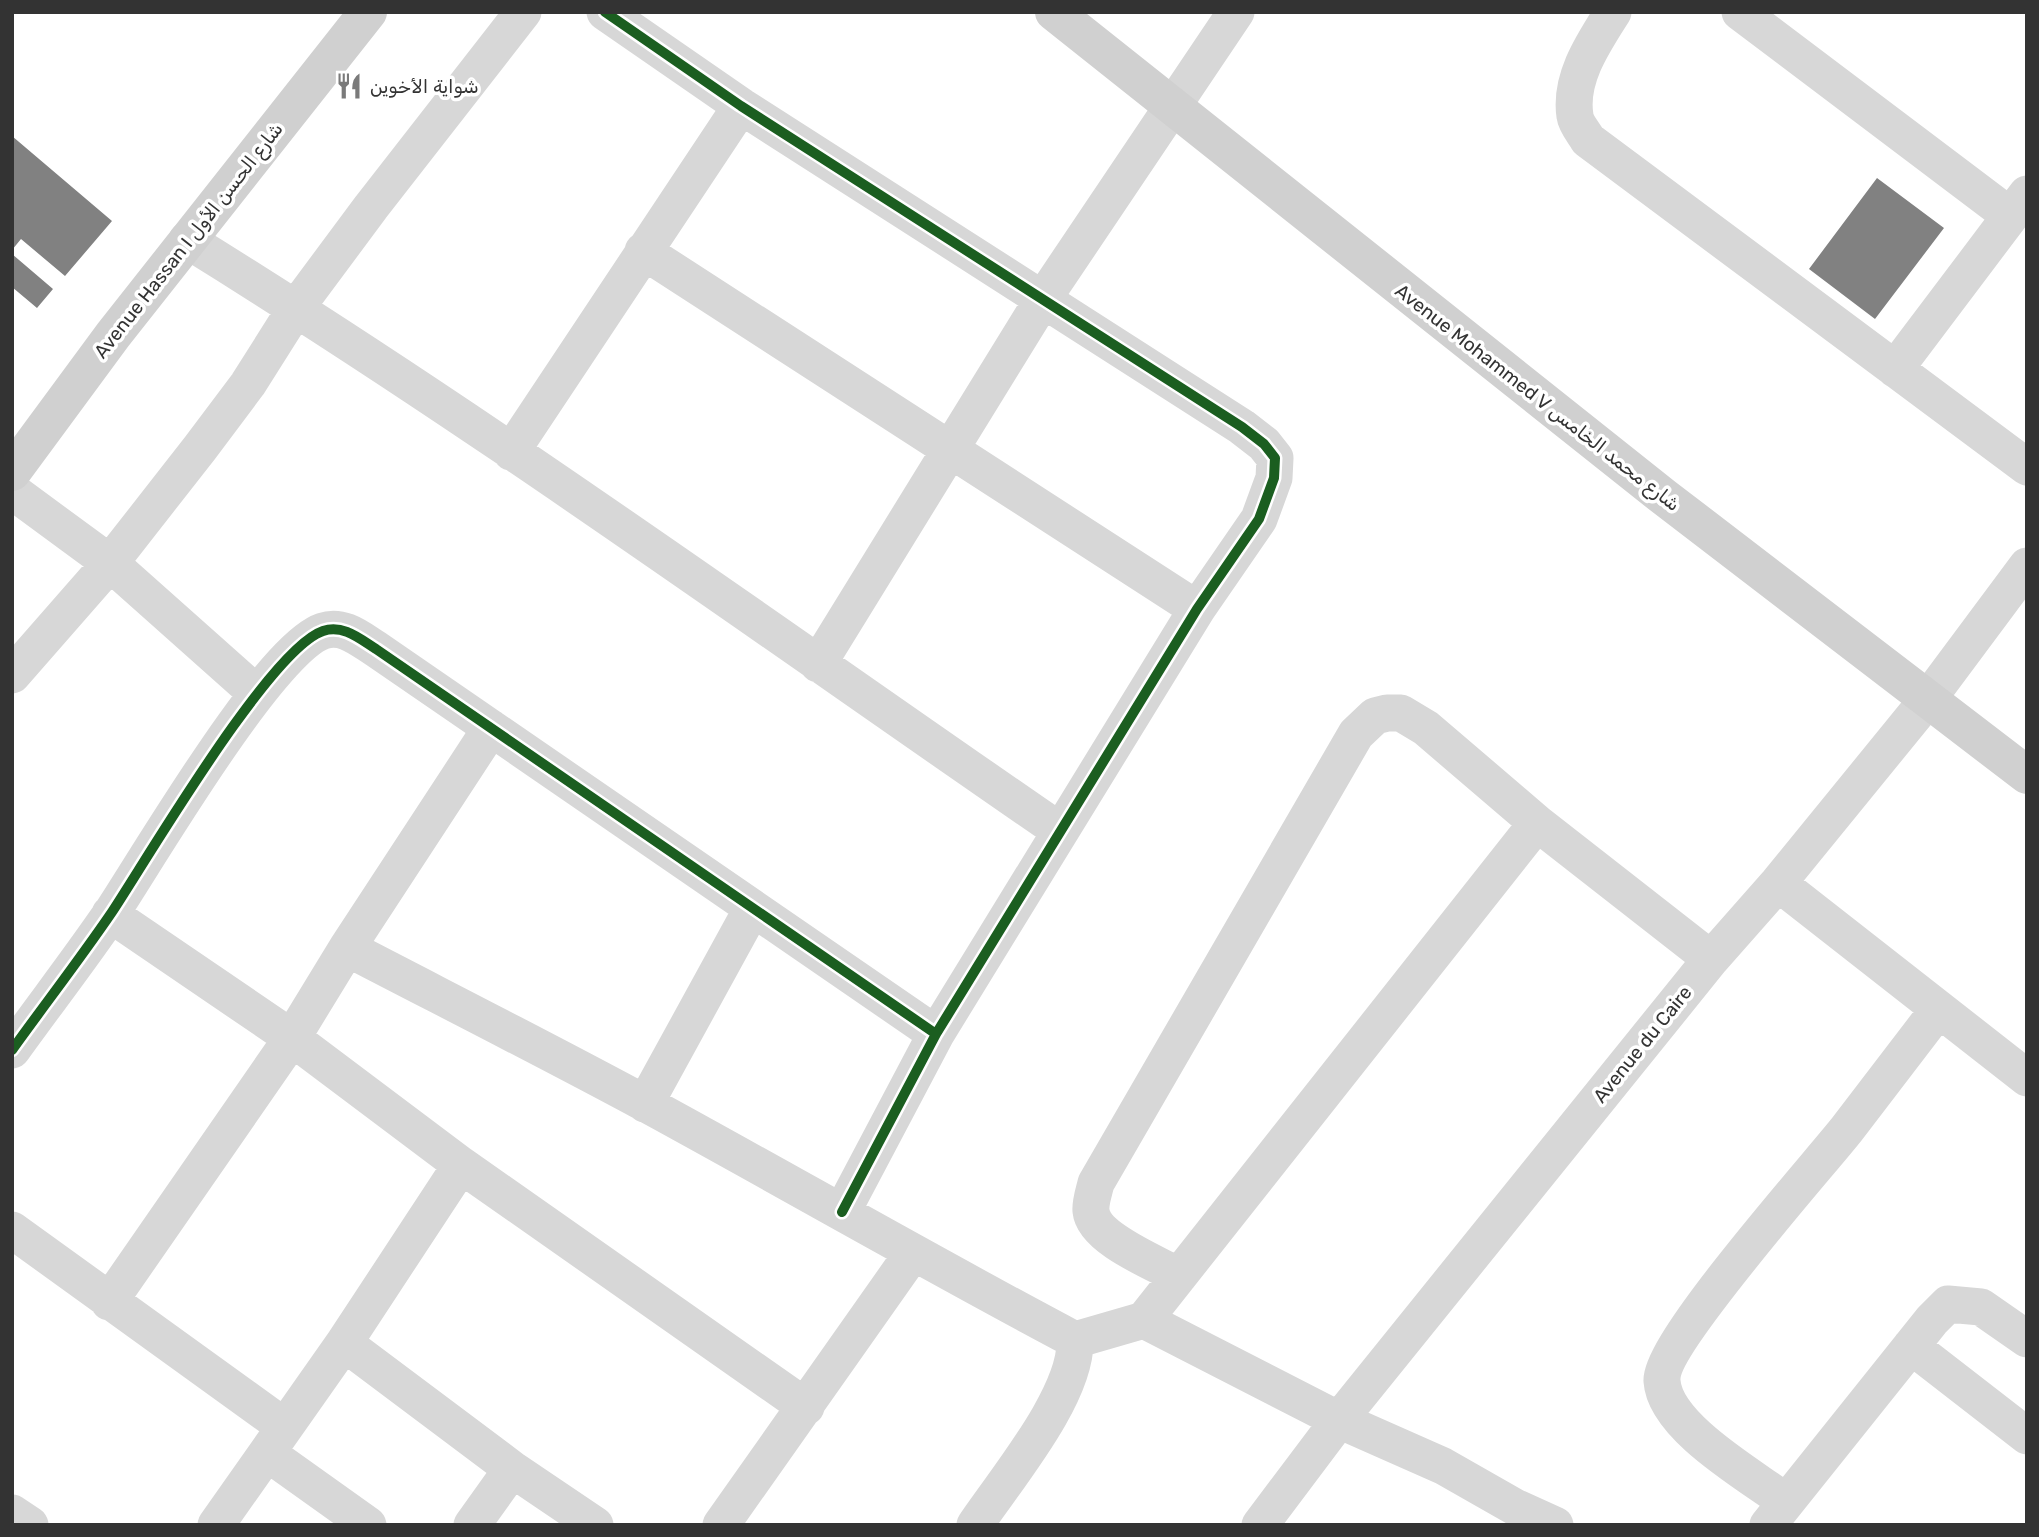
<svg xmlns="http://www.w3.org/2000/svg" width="2039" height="1537" font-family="Rubik,'Noto Naskh Arabic',sans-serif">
<rect width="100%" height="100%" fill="#fff"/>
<!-- building -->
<path fill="#818181" d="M12 136 112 221 65 276 21 239 12 250Z
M1877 178 1944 228 1875 319 1809 269Z
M12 254 53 289 37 308 12 287Z"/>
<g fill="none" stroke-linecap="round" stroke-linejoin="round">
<!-- minor -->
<path stroke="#d7d7d7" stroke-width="37" d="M605 12 741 106 1242 427 1264 444 1275 458 1274 478 1259 519 1197 609 936 1034 842 1212
M1613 12C1594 42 1569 78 1575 116 1576 124 1584 133 1588 140L2027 467
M1740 12 2009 215
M187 240C486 425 771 632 1060 831
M643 251 1197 609
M1895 369 2027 194
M511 452 741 106
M12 491 110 563 256 693
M818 664 1043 299 1236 12
M12 675 110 563 200 448 248 384 296 308 371 207 523 12
M1778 883 2027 1078
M110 914 292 1038 461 1165 806 1407
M347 948C447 1000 548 1051 648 1105 791 1183 931 1264 1075 1340
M12 1050C45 1004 80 959 112 912 149 856 270 649 323 631 343 624 360 639 376 649L936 1034
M645 1104 752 909
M12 1230 285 1427
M1179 1276C1156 1263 1094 1239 1091 1211 1090 1203 1094 1192 1096 1183L1356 734 1375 716 1387 713H1401L1426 728 1537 823 1711 959
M109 1302 292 1038 347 948 491 728
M1144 1320 1339 1420 1443 1466 1515 1507 1555 1525
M344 1343 512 1469 595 1525
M1911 1346 2027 1436
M267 1453 368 1525
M1785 1501C1750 1475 1665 1427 1662 1381 1659 1344 1817 1167 1847 1129 1878 1089 1908 1049 1938 1010
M12 1513 30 1525
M216 1525 344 1343 461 1165
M472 1525 512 1469
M721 1525 912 1254
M975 1525C1006 1479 1077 1395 1075 1340L1144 1320 1537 823
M1260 1525 1339 1420 1711 959 1778 883 1928 699 2027 566
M1768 1525 1932 1320 1948 1304 1981 1307 2027 1339"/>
<!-- secondary -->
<path stroke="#d0d0d0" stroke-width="38" d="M1054 12 1664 497 2027 775
M12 472 113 335 368 12"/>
<!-- cycleway casing -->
<g stroke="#fff" stroke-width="15">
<path id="cycleway" d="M605 12 741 106 1242 427 1264 444 1275 458 1274 478 1259 519 1197 609 936 1034 842 1212
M12 1050C45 1004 80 959 112 912 149 856 270 649 323 631 343 624 360 639 376 649L936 1034"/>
</g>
<!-- cycleway -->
<use href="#cycleway" stroke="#1b5e20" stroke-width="10"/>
</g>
<!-- icons -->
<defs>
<g id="restaurant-bare" transform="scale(2.1)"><path d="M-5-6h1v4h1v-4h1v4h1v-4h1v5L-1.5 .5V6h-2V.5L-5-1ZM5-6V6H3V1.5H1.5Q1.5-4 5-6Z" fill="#7a7a7a" stroke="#fff" stroke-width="2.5" paint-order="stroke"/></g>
</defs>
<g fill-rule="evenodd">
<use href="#restaurant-bare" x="349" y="86"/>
</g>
<g text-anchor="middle" stroke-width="7" stroke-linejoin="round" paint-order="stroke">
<!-- poi labels -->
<g font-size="19" fill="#333" stroke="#fff" text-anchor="start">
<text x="370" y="93">شواية الأخوين</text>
</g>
<!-- street labels -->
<g font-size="19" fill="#333" stroke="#fff">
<text transform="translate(188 240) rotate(-52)" y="7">Avenue Hassan I شارع الحسن الأول</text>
<text transform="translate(1538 397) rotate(38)" y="7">Avenue Mohammed V شارع محمد الخامس</text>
<text transform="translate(1642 1044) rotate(-51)" y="7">Avenue du Caire</text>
</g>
</g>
<!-- border -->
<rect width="2039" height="1537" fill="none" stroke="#333333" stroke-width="28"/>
</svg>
